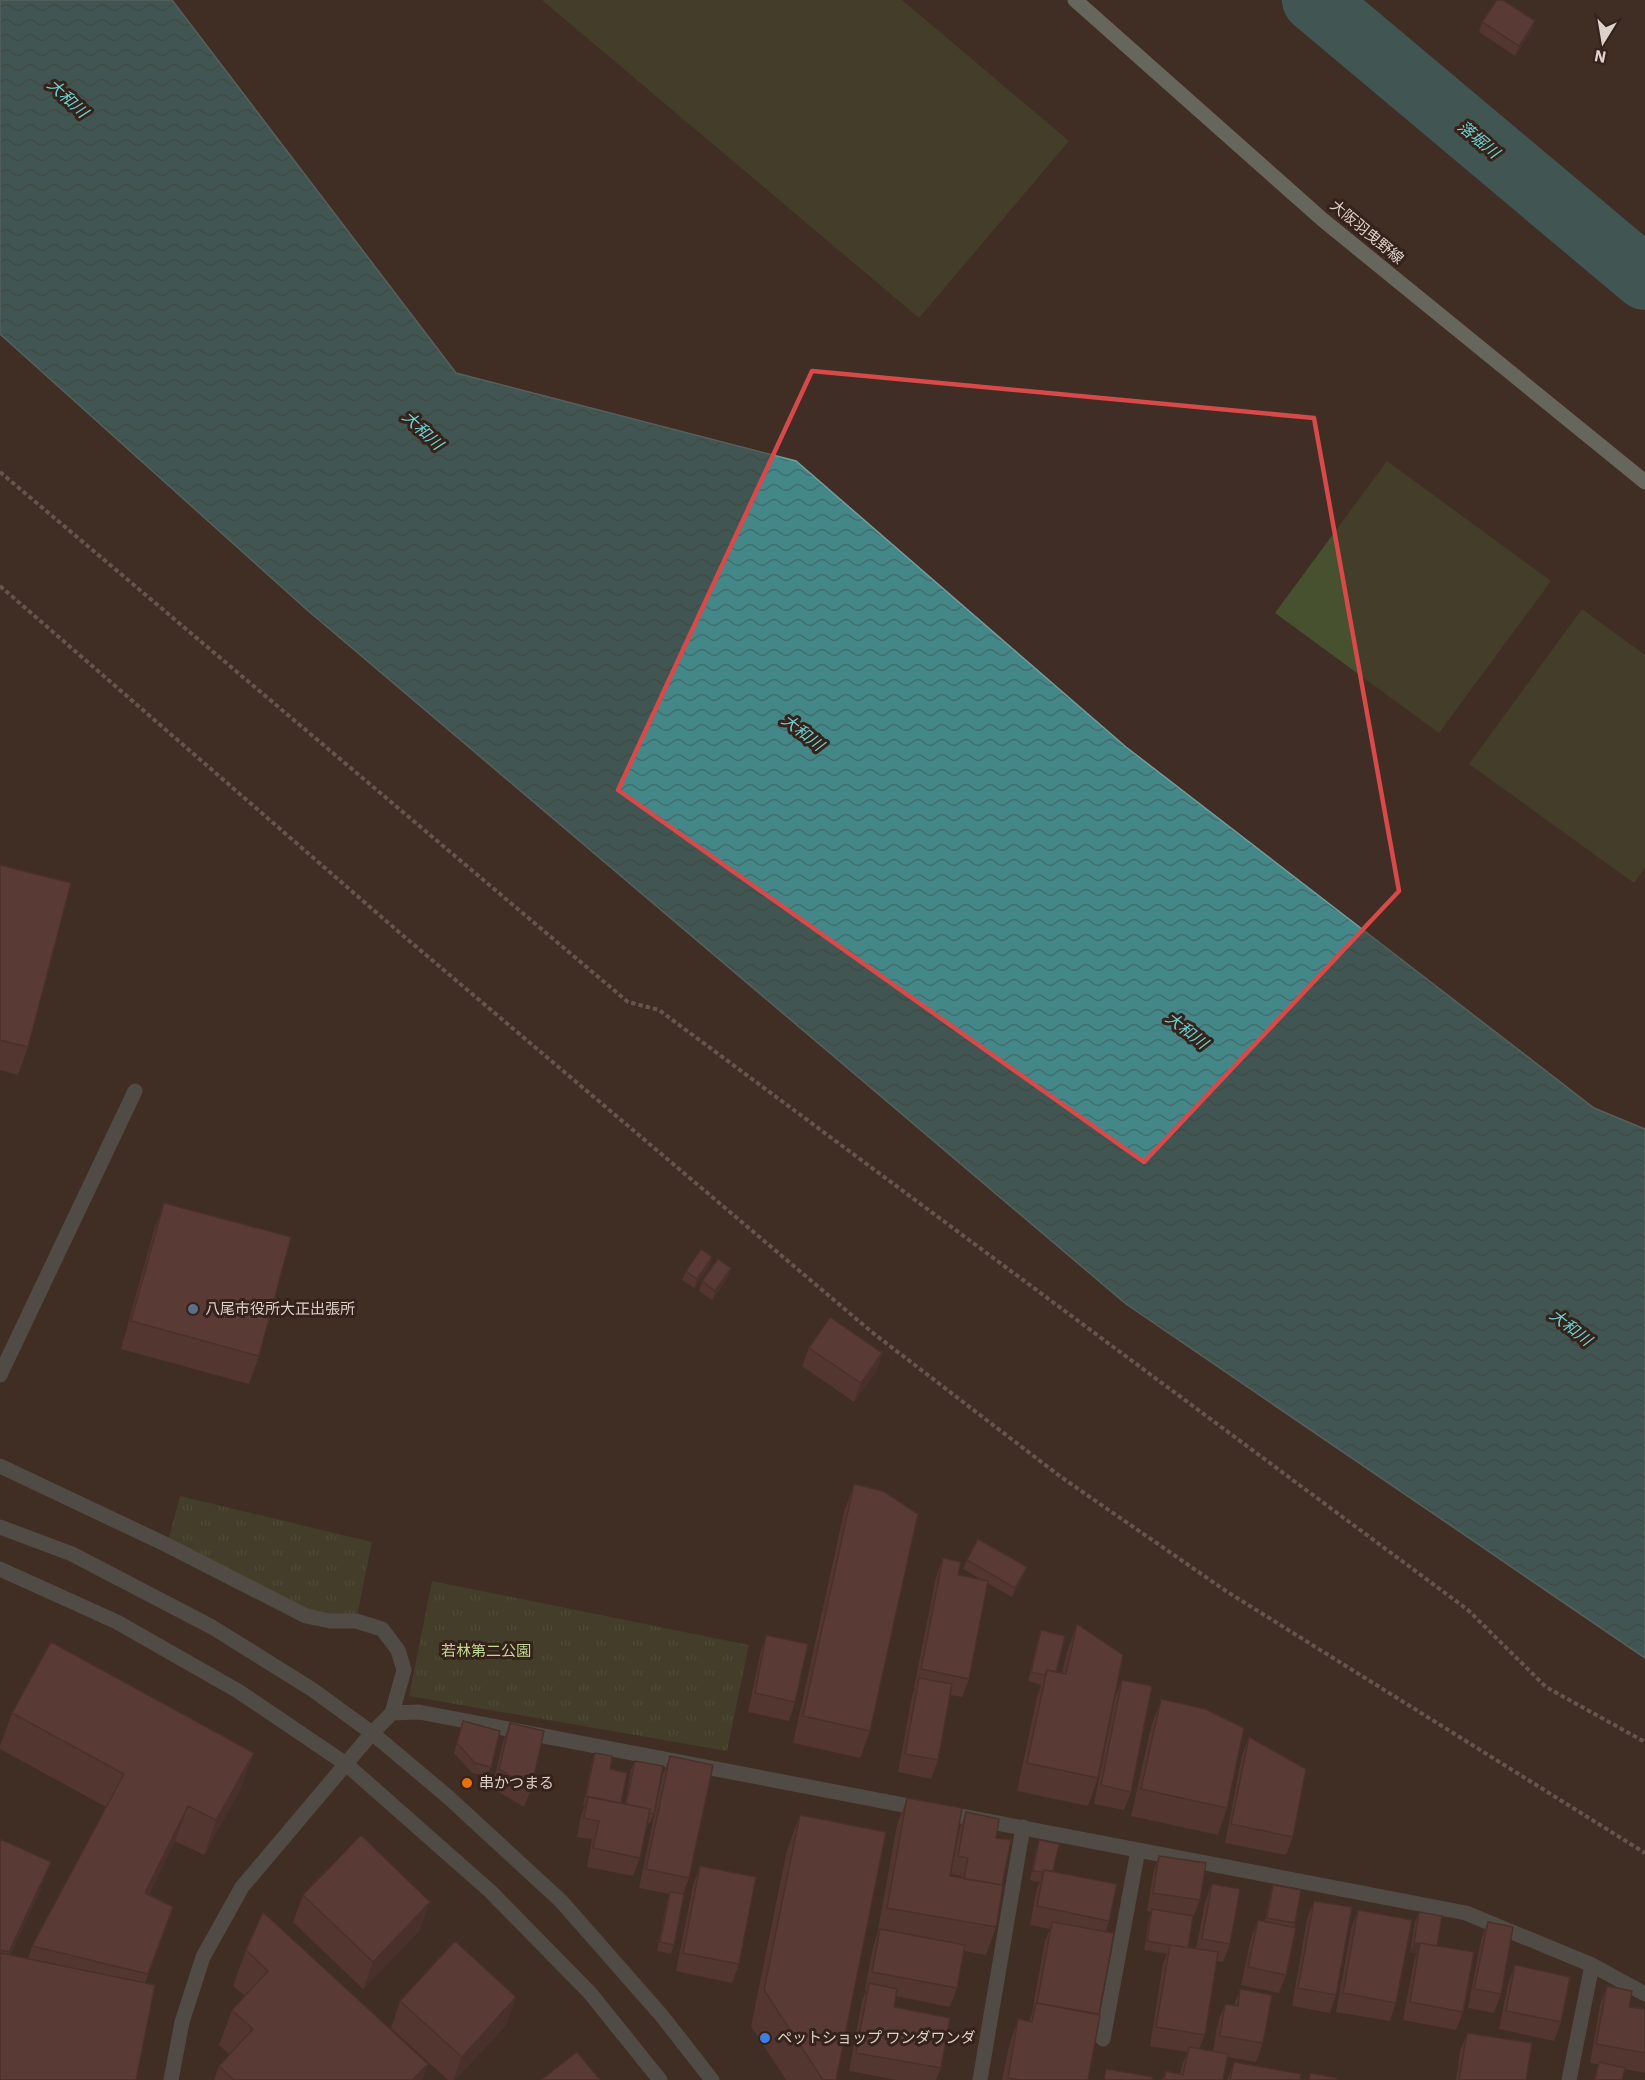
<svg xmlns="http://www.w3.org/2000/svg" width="1645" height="2080" font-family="'IBM Plex Sans','Noto Sans JP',sans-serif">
<defs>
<pattern id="park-tufts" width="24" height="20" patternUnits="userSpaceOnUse" patternTransform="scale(1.5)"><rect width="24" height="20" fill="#47512f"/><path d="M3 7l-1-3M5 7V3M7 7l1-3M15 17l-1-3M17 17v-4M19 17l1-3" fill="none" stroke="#61694c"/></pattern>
<pattern id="water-waves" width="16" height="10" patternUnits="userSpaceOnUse" patternTransform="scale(1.5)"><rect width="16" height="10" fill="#448789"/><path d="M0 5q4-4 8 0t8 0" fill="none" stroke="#436e6e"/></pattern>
</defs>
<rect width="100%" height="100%" fill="#402d25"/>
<!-- grass -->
<path fill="#47512f" d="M542 0H902L1069 141 919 318Z
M1387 461 1551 581 1439 733 1275 613Z
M1582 609 1645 655V868L1634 883 1469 764Z"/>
<!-- park -->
<path fill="url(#park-tufts)" d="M180 1496 372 1542 356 1621H330L167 1545Z
M432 1581 749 1645 727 1751 409 1696Z"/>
<!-- water -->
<path fill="url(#water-waves)" stroke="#729d9d" stroke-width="1.5" d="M0 0H172L456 373 796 461 1126 747 1594 1108 1645 1129V1658L1126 1304 306 609 0 334Z"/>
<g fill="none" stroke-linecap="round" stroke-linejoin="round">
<!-- river -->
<path stroke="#448789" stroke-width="64" d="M1314 0 1645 278"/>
<!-- path -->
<path stroke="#94857e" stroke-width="4" stroke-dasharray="4.5 3" stroke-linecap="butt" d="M0 472 628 1002 659 1010 1468 1610 1546 1687 1645 1742
M0 586 400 933 873 1333 1061 1477 1226 1591 1645 1853"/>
<!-- minor -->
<path stroke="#656f6a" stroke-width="15" d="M0 1375 135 1091
M0 1466 167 1545 306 1616 330 1621H356L382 1629 398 1650 404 1670 392 1713 372 1733 242 1887 203 1957 182 2022 171 2080
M0 1527 72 1554 212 1627 313 1690 372 1733 447 1796 561 1901 662 2016 712 2080
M0 1569 117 1622 238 1691 346 1764 490 1891 590 1993 660 2080
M392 1713 419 1712 1466 1913 1592 1965 1645 1994
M1103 2039 1138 1850
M980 2080 1023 1827
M1569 2080 1592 1965"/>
<!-- major -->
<path stroke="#97aba1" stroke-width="15" d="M1075 0 1323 220 1645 482"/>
</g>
<!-- wall -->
<path fill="#6a403d" d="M1535 21 1532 30 1515 56 1479 32 1482 22Z
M0 865 28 1047 18 1075 0 1070Z
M164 1203 259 1356 249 1384 121 1349 154 1230Z
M709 1267 694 1288 682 1280 686 1271Z
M728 1277 712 1300 699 1291 702 1281Z
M809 1348 882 1353 876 1372 854 1402 802 1366Z
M854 1484 870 1731 860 1758 793 1743 844 1512Z
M943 1558 958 1575 982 1580 963 1569 967 1560 1023 1577 1012 1597 987 1583 969 1679 962 1697 950 1695 938 1760 931 1779 898 1772 912 1696 915 1688H914L936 1577Z
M1077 1624 1098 1778 1088 1806 1017 1791 1037 1697 1041 1685 1028 1681 1038 1639 1041 1630 1056 1672 1062 1673 1067 1652Z
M766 1635 795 1702 789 1721 748 1712 760 1654Z
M1122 1680 1131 1792 1124 1810 1094 1804 1115 1698Z
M1161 1699 1227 1808 1218 1835 1131 1816 1151 1727Z
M12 1713 241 1788 204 1855 175 1841 149 1894 173 1907 145 1983 0 2080V1839L41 1889 10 1955 28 1959 32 1946 106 1807 0 1749V1746Z
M463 1721 491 1767 487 1776 472 1773 454 1753Z
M510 1723 531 1789 524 1807 492 1788 503 1741Z
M1249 1737 1293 1837 1286 1855 1225 1843 1242 1755Z
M595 1753 610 1769 621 1803 625 1804 631 1770 635 1761 654 1814 650 1823H647L640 1858 633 1876 587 1867 592 1839 577 1837 581 1815 585 1806 583 1805 592 1762Z
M670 1756 689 1878 683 1894 674 1945 671 1954 657 1951 667 1901 669 1894 639 1888 663 1774Z
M907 1798 950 1876 961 1878V1876L951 1874 959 1831 966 1812 996 1838V1927L986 1955 964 1951 957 1988 950 2007 896 1996 894 2007 941 2068 936 2080H897L849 2071 862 2001 866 1991 865 1990 873 1947 877 1935 897 1825Z
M800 1815 836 2080H786L751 2026 787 1850Z
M1039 1840 1053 1871 1109 1921 1106 1931 1114 1933 1088 2080H1002L1009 2046 1018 2019 1029 2021 1032 2013 1045 1940 1050 1929 1030 1925 1037 1888 1040 1882 1030 1880 1036 1850Z
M1159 1856 1200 1900 1193 1918 1188 1948 1196 1949 1205 1902 1212 1884 1230 1944 1223 1962 1217 1961 1205 2035 1199 2049 1213 2051 1218 2022 1225 2004 1234 2005 1240 1989 1263 2043 1256 2062 1227 2057 1223 2080H1162L1166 2071 1180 2074 1182 2065 1187 2052 1150 2046 1163 1963 1167 1954 1144 1950 1149 1918 1151 1912 1147 1911 1153 1874Z
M700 1866 739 1964 732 1983 676 1971 693 1885Z
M1273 1885 1295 1923 1286 1975 1279 1993 1241 1985 1251 1938 1258 1920 1265 1921 1270 1894Z
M303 1895 420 1930 363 1989 293 1922Z
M1314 1901 1336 1995 1330 2013 1292 2006 1307 1919Z
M1358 1910 1396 2003 1390 2021 1336 2012 1351 1929Z
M1419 1912 1437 1946 1463 2012 1456 2030 1403 2020 1414 1961 1417 1953 1410 1952 1415 1922Z
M1488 1922 1501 1994 1494 2013 1468 2008 1481 1940Z
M246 1950 428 2064 422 2080H214L219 2066 230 2055 219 2045 232 2010 245 1996 233 1986Z
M1515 1965 1561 2022 1554 2041 1499 2029 1508 1984Z
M1607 1986 1629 2007 1645 2009V2073L1625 2069 1622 2080H1594L1598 2064 1590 2063 1600 2005Z
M400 2001 506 2025 455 2080H448L391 2028Z
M1467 2033 1526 2080H1456L1460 2051Z
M1234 2062 1300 2080H1227Z"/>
<!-- shaded-wall -->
<path fill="#563432" d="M1535 21 1532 30 1515 56 1519 46Z
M712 1257 709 1267 694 1288 697 1279Z
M731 1268 728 1277 712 1300 715 1291Z
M882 1353 876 1372 854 1402 861 1383Z
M1027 1567 1023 1577 1012 1597 1015 1588Z
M254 1753 241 1788 204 1855 216 1820Z
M188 1806 175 1841 132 1928 145 1893Z
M51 1862 41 1889 0 1977 9 1952Z
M430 1902 420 1930 363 1989 373 1962Z
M1414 1943 1420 1944 1417 1953 1410 1952Z
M516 1997 506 2025 455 2080H453L462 2057Z
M428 2064 422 2080H412Z"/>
<!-- building -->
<path fill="#7b4a47" stroke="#563432" stroke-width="1.5" d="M1497 0H1503L1535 21 1519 46 1482 22Z
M0 865 71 883 28 1047 0 1040Z
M164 1203 291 1237 259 1356 131 1321Z
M701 1249 712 1257 697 1279 686 1271Z
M718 1259 731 1268 715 1291 702 1281Z
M830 1317 882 1353 861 1383 809 1348Z
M854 1484 883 1491 918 1514 870 1731 803 1716Z
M978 1539 1027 1567 1015 1588 967 1560Z
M943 1558 961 1562 958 1575 988 1581 969 1679 921 1669Z
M1077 1624 1123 1655 1098 1778 1027 1763 1047 1670 1066 1674Z
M1041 1630 1065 1636 1056 1672 1047 1670 1045 1675 1031 1672Z
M766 1635 808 1644 795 1702 755 1693Z
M51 1642 254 1753 216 1820 188 1806 145 1893 173 1907 148 1974 32 1946 124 1774 12 1713Z
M919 1678 952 1684 938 1760 905 1754Z
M1122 1680 1152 1686 1131 1792 1101 1785Z
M1161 1699 1205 1709 1244 1728 1227 1808 1141 1789Z
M463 1721 500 1731 491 1767 475 1763 457 1743Z
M510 1723 544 1731 531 1789 499 1769Z
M1249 1737 1306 1769 1293 1837 1231 1824Z
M595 1753 612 1756 610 1769 627 1773 621 1803 586 1796Z
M670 1756 713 1765 689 1878 646 1869Z
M635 1761 663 1766 654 1814 649 1813 650 1809 626 1804Z
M588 1797 650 1809 640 1858 593 1848 599 1821 584 1818Z
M907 1798 962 1808 950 1876 1003 1885 996 1927 887 1908Z
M966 1812 999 1819 996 1838 1011 1840 1002 1885 964 1879 968 1858 958 1856Z
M800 1815 886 1832 836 2080H823L764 1990Z
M361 1835 430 1902 373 1962 303 1895Z
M0 1839 51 1862 9 1952 0 1950Z
M1039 1840 1059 1844 1053 1871 1044 1870 1043 1872 1033 1871Z
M1159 1856 1206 1863 1200 1900 1153 1893Z
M700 1866 756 1877 739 1964 683 1953Z
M1044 1870 1117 1884 1109 1921 1037 1906Z
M1212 1884 1240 1889 1230 1944 1202 1939Z
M1273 1885 1301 1890 1295 1923 1267 1918Z
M670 1892 684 1894 674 1945 660 1942Z
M1314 1901 1352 1907 1336 1995 1298 1988Z
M1152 1909 1193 1916 1188 1948 1147 1941Z
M1358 1910 1412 1920 1396 2003 1343 1993Z
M263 1912 428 2064 412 2080H234L219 2066 253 2029 232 2010 268 1971 246 1950Z
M1419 1912 1442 1916 1437 1946 1420 1943V1944L1414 1943Z
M1258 1920 1296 1928 1286 1975 1248 1967Z
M1052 1922 1114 1933 1099 2014 1037 2003Z
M1488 1922 1513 1927 1501 1994 1474 1989Z
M880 1929 965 1945 957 1988 872 1972Z
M455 1941 516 1997 462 2057 400 2001Z
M1420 1943 1474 1952 1463 2012 1410 2002Z
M1170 1945 1218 1952 1205 2035 1156 2027Z
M0 1953 155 1985 136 2080H0Z
M1515 1965 1570 1977 1561 2022 1506 2011Z
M869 1983 897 1989 894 2007 950 2018 941 2068 856 2053Z
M1607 1986 1632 1991 1629 2007 1645 2009V2053L1596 2044Z
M1240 1989 1272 1995 1263 2043 1220 2036 1225 2004 1238 2006Z
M1036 2003 1100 2015 1088 2080H1021L1008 2078 1018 2019 1032 2022Z
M1467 2033 1532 2043 1526 2080H1459Z
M1189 2047 1228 2054 1223 2080H1164L1166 2071 1183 2075Z
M577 2052 600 2080H541Z
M1234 2062 1301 2074 1300 2080H1230Z
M1599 2062 1625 2068 1622 2080H1595Z
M1106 2069 1153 2077 1152 2080H1104Z
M1310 2073 1337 2078V2080H1309Z"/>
<!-- marked area -->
<path d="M0 0H1645V2080H0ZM812 371 1314 418 1399 891 1144 1162 618 790Z" fill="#402d25" fill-opacity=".55" fill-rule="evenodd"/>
<path fill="none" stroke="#d74a49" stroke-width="4.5" stroke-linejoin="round" d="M812 371 1314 418 1399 891 1144 1162 618 790Z"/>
<!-- markers -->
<circle fill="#5c6f8a" stroke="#35231b" stroke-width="2" cx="193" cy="1309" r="6"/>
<circle fill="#e8710a" stroke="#35231b" stroke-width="2" cx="467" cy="1783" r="6"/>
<circle fill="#3f7fe0" stroke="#35231b" stroke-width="2" cx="765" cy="2038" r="6"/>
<g text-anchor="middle" stroke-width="6" stroke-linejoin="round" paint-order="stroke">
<!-- street labels -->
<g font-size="15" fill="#ddd1cb" stroke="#35231b">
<text transform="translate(1367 232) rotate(40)" y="5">大阪羽曳野線</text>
</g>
<!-- poi labels -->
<g font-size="15" fill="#ddd1cb" stroke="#35231b" text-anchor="start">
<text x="205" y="1314">八尾市役所大正出張所</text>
<text x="479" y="1788">串かつまる</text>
<text x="777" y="2043">ペットショップ ワンダワンダ</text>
</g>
<!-- park labels -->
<g font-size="15" fill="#c2d990" stroke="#35231b">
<text x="486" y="1656">若林第二公園</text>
</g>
<!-- water labels -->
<g font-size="16" font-style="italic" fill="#69d3d5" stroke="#35231b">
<text transform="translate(68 98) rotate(43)" y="6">大和川</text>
<text transform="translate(1479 139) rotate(40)" y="6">落堀川</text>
<text transform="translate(423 430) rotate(43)" y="6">大和川</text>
<text transform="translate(803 732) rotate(38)" y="6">大和川</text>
<text transform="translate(1187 1030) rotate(38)" y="6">大和川</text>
<text transform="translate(1571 1327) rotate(38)" y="6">大和川</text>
</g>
</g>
<!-- north arrow -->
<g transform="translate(1603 42) rotate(191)" stroke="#35231b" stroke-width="4.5" paint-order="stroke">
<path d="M0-4.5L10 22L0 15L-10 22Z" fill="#ddd1cb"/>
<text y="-9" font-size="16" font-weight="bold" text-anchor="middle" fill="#ddd1cb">N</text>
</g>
</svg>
